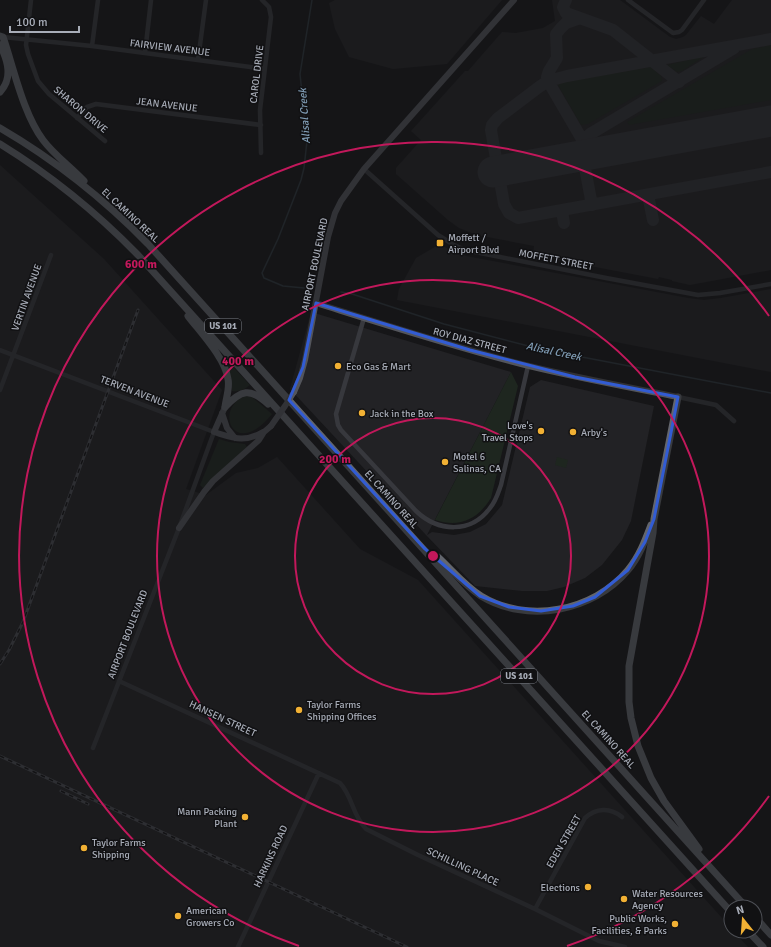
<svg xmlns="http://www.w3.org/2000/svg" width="771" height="947" font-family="Signika,sans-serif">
<rect width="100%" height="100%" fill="#161618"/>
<!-- built -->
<path fill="#222225" d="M335 0H502L447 64 393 69 349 57 335 29 329 3Z
M552 0H620L670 37 676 39 683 37 686 35 701 16 714 24 732 0H771V270L690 285 672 281V280L659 277 658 279 533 255 534 246 477 235 459 228 448 220 396 174V168L421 140 411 131 465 71H468L502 32 516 33 543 28 555 21Z
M0 165 104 259 222 390 186 489 206 495 236 473 258 468 277 457 360 549 418 580 731 928V931H733L748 947H0Z
M440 244 448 249 466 256 688 298 704 300 721 298 771 289V372L397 300 399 289 416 258Z
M311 312 511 372 427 535 432 532 454 535 470 532 486 524 502 505 530 387 541 380 654 406 631 521 622 540 602 565 585 578 564 587 547 591H522L475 586 426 535 290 389Z"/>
<!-- green -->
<path fill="#1e261f" d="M771 45V100L629 125 627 122 752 49Z
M705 56 682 71 677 72 667 65Z
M651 67 661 76 662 81 588 124 581 125 558 85 562 82Z
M220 353 250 385C244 390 239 392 232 391L231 378 219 354Z
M511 372 518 386 491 498C478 519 460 528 435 520Z
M245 396 252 397 272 414C234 461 213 409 245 396Z
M219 439 229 442 245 444 247 447 203 488 200 485Z
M557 457 568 460 566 468 555 465Z"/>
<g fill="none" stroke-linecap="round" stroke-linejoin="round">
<!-- stream -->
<path stroke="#2c353c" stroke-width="1.5" d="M304 288 283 286 264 278 262 273 278 239 301 180 304 168 307 141 300 74 312 0
M341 292 352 294 444 324 540 349 771 393"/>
<!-- taxiway -->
<path stroke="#303135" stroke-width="12" d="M566 0 563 7 566 13 613 30 679 82
M580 18 566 23 561 28 556 34 557 58 549 71 547 77 548 81 583 141
M771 39 567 76 548 81 539 87 498 118 492 125 491 130 504 204 509 213 518 218 771 172
M648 195 653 220
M592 205 581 147 583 141 590 134 734 48
M562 211 564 223"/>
<!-- runway -->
<path stroke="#303135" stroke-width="31" d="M493 172 771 121"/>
<!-- minor -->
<path stroke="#37383d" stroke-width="4.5" d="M31 0 26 45 28 54 38 81 49 94 105 141
M628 0 673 33 679 32 682 30 704 0
M3 37 92 46 265 69
M92 46 98 0
M145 53 151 0
M198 60 206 0
M77 118 87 107 96 104 261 125
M261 153 260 110 271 17 269 7 262 0
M364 169 438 235 454 245 465 250 606 278 698 295 720 293 771 284
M364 318 336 414 338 425 341 430 416 511C438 532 471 534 490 508 496 501 498 493 501 485L528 366
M0 350 214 432 179 528 93 748
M0 390 51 255
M678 397 716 405 734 421
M119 681 340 783C353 797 352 815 366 829L418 855 535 909 599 941 625 947
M535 909 585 818C596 808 610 807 622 817
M238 947 319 773"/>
<!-- major -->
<path stroke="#53555c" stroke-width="6" d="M316 303C386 325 457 348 529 366 578 378 628 387 678 397
M294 392 300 378 305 360 328 237 335 213 341 201 364 169 514 0
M225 407 214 432C234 438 244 443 263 432
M222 413 227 428 235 438
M179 528 204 492 213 481 259 440 264 432 271 426"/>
<!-- highway -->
<path stroke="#63666e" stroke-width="7" d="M0 36 3 37C14 69 23 113 43 140 54 155 71 167 84 181
M0 45C8 61 13 78 0 92
M0 128C55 160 104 199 148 244L746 907
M0 144C52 176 95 211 138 255L731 912
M188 316C201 333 225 358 228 379 230 388 226 398 225 407
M678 397 654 519 653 533 629 666V702L631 718 638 746 651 778 664 801 699 849
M225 407C241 390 250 387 268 404
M438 557C452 570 464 585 481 596 527 624 593 612 628 570 639 557 645 541 651 525
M755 917 771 935
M748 931 763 947"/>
<!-- rail casing -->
<g stroke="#4a4c52" stroke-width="3">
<path id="rail" d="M0 664 9 650 23 622 138 310
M0 756 407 947
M61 791 88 804"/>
</g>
<!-- rail -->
<use href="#rail" stroke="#111113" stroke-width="1.5" stroke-dasharray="4.5" stroke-linecap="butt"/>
<!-- major-bridge -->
<path stroke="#53555c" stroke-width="6" d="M271 426 285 406 294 392"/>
</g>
<!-- marked area -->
<path d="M0 0H771V947H0ZM316 303 470 350 575 377 678 397 654 519 645 542 628 570 595 597 573 606 541 611 509 607 480 596 424 548 289 400 303 367Z" fill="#161618" fill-opacity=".55" fill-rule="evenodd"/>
<path fill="none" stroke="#325cd3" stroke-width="3" stroke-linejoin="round" d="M316 303 470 350 575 377 678 397 654 519 645 542 628 570 595 597 573 606 541 611 509 607 480 596 424 548 289 400 303 367Z"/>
<!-- distance rings -->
<g fill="none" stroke="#c2185b" stroke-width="2">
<circle cx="433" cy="556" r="138"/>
<circle cx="433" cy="556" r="276"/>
<path d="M769 796A413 413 0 0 1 567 946M299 946A413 413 0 1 1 769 316"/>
</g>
<!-- markers -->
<g fill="#f2b134" stroke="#111113" stroke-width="1.5">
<rect x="436" y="239" width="8" height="8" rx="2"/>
<circle cx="338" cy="366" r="4"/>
<circle cx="362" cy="413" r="4"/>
<circle cx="541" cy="431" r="4"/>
<circle cx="573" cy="432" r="4"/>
<circle cx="445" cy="462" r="4"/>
<circle cx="299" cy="710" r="4"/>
<circle cx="245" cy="817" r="4"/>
<circle cx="84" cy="848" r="4"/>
<circle cx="588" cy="887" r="4"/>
<circle cx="624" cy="899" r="4"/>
<circle cx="178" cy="916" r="4"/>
<circle cx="675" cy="924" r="4"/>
</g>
<g text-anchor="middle" stroke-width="3" stroke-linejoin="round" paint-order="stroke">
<!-- shield labels -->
<g fill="#111113" stroke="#7b7e86" stroke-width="1">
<rect x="205" y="319" width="36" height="14" rx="3"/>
<rect x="501" y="669" width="36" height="14" rx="3"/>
</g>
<g font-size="9" font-weight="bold" fill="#a8adb8">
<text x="223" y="329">US 101</text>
<text x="519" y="679">US 101</text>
</g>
<!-- street labels -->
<g font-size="10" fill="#a8adb8" stroke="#111113">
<text transform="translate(170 47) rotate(7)" y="4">FAIRVIEW AVENUE</text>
<text transform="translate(256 74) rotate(-83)" y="4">CAROL DRIVE</text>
<text transform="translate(167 104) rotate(7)" y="4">JEAN AVENUE</text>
<text transform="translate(81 109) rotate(40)" y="4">SHARON DRIVE</text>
<text transform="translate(131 215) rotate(43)" y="4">EL CAMINO REAL</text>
<text transform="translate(556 259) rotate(11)" y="4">MOFFETT STREET</text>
<text transform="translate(314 264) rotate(-78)" y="4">AIRPORT BOULEVARD</text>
<text transform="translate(26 297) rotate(-70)" y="4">VERTIN AVENUE</text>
<text transform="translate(470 340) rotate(15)" y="4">ROY DIAZ STREET</text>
<text transform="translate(135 391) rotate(21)" y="4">TERVEN AVENUE</text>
<text transform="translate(392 499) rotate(48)" y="4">EL CAMINO REAL</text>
<text transform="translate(127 634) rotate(-69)" y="4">AIRPORT BOULEVARD</text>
<text transform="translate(223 718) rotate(25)" y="4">HANSEN STREET</text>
<text transform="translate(609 739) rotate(48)" y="4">EL CAMINO REAL</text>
<text transform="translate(563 841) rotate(-60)" y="4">EDEN STREET</text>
<text transform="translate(270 856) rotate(-65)" y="4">HARKINS ROAD</text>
<text transform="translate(463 866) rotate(25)" y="4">SCHILLING PLACE</text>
</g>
<!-- poi labels -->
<g font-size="10" fill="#a8adb8" stroke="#111113" text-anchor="start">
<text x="448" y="241">Moffett /<tspan x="448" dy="12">Airport Blvd</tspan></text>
<text x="346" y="370">Eco Gas &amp; Mart</text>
<text x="370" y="417">Jack in the Box</text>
<text x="533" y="429" text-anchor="end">Love's<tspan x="533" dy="12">Travel Stops</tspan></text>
<text x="581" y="436">Arby's</text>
<text x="453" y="460">Motel 6<tspan x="453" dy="12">Salinas, CA</tspan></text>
<text x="307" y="708">Taylor Farms<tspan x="307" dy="12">Shipping Offices</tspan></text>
<text x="237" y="815" text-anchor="end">Mann Packing<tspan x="237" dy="12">Plant</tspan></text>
<text x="92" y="846">Taylor Farms<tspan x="92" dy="12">Shipping</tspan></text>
<text x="580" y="891" text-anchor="end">Elections</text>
<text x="632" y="897">Water Resources<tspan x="632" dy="12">Agency</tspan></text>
<text x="186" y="914">American<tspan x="186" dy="12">Growers Co</tspan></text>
<text x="667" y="922" text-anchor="end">Public Works,<tspan x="667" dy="12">Facilities, &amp; Parks</tspan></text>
</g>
<!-- water labels -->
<g font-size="11" font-style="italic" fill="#7f9bb3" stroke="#111113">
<text transform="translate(304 116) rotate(-94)" y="4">Alisal Creek</text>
<text transform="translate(554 351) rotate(12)" y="4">Alisal Creek</text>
</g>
</g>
<circle cx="433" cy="556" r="6" fill="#c2185b" stroke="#111113" stroke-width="2"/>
<g font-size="12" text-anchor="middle" font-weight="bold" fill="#c2185b" stroke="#111113" stroke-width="3" stroke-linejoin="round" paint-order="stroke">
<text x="141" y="268">600 m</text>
<text x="238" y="365">400 m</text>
<text x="335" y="463">200 m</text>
</g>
<!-- north arrow -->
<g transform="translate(743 919) rotate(343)"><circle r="19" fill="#111113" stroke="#4d4f55"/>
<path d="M0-3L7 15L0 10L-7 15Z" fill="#f2b134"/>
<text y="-6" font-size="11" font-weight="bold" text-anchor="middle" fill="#a8adb8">N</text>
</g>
<!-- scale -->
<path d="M10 26v6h69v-6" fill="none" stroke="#a8adb8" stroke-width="2"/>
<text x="16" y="26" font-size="12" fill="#a8adb8" stroke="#111113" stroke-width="3" paint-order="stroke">100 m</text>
</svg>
